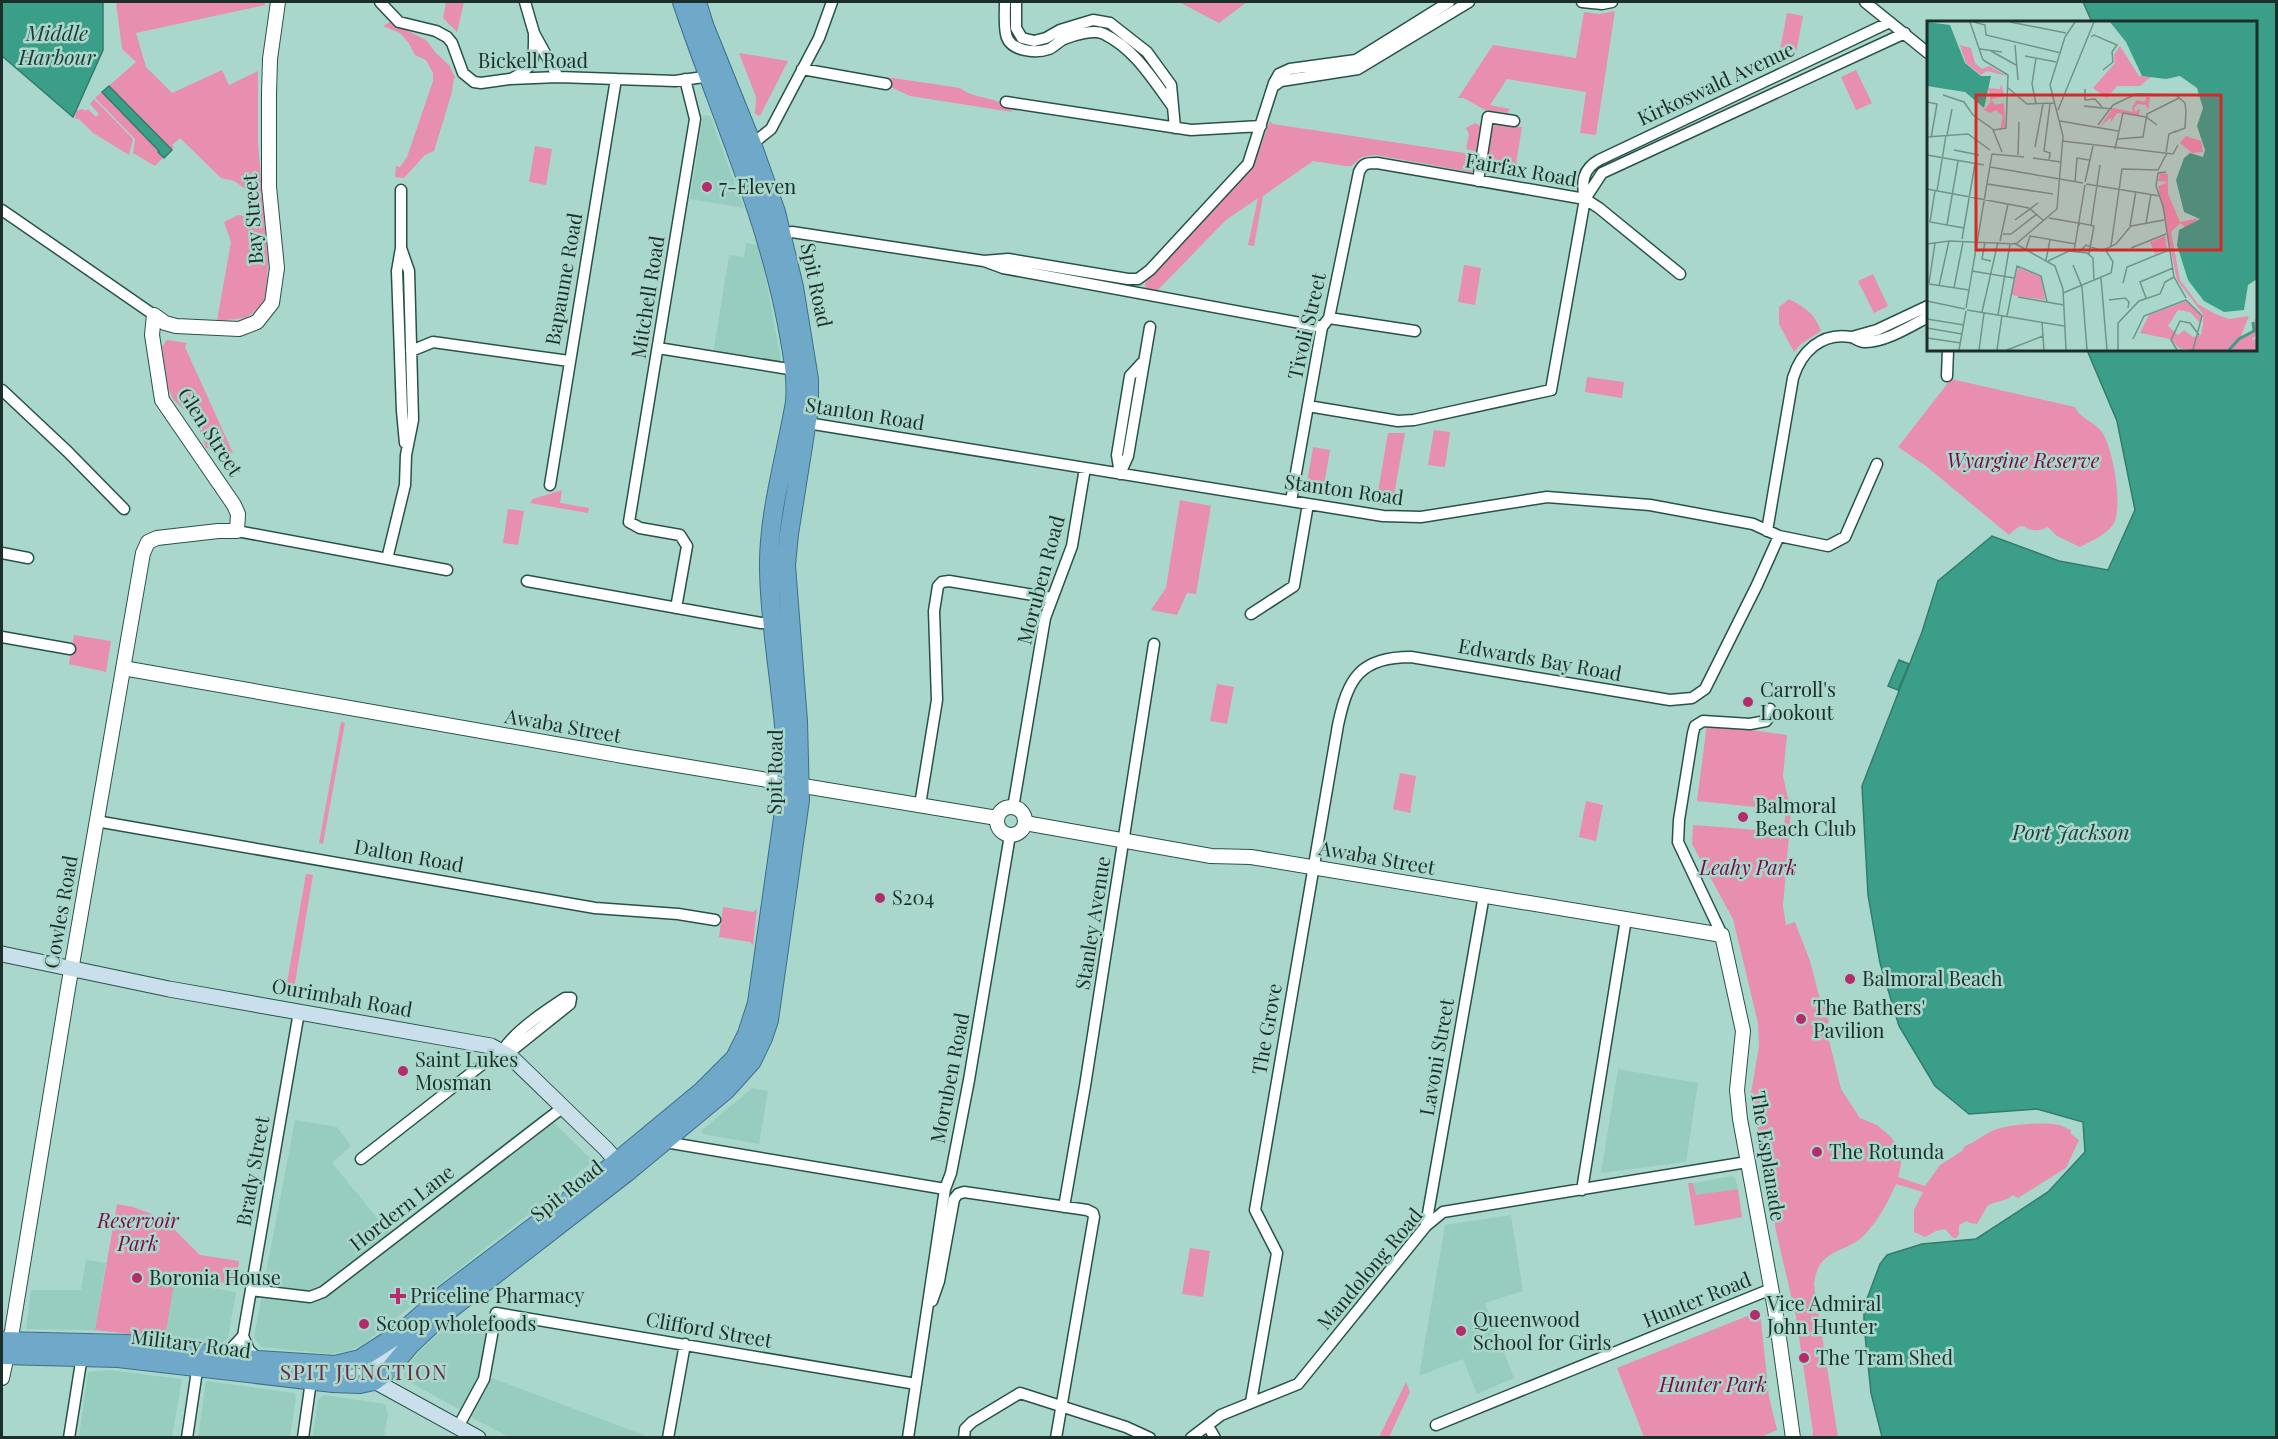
<svg xmlns="http://www.w3.org/2000/svg" width="2278" height="1439" font-family="'Playfair Display',serif">
<rect width="100%" height="100%" fill="#aad7cb"/>
<!-- built -->
<path fill="#96cdbf" d="M703 115 710 116 744 208 690 199Z
M746 243 758 245 761 253 782 365 713 354 729 255 744 257Z
M1618 1069 1698 1083 1686 1162 1601 1173Z
M752 1088 768 1091 759 1144 703 1134 701 1131Z
M544 1113 593 1161 544 1202 362 1345 348 1351 331 1354 261 1347 254 1337 295 1120 337 1127 351 1146 332 1163 389 1232Z
M1732 1176 1736 1180 1738 1189 1696 1196 1693 1183Z
M1511 1215 1523 1291 1485 1303 1514 1378 1477 1394 1463 1359 1419 1376 1445 1225Z
M86 1260 106 1263 95 1330 26 1329 31 1290H81Z
M174 1282 236 1292 228 1338 220 1345 165 1338Z
M460 1321 489 1326 483 1375 462 1411 404 1379V1372L419 1351 451 1323Z
M108 1370 182 1379 172 1437H79L88 1372Z
M492 1378 646 1436 645 1438 509 1437 469 1416Z
M206 1381 294 1393 296 1398 290 1437H198Z
M323 1395 385 1404 388 1414 384 1437 328 1438 313 1435 318 1400Z"/>
<!-- green -->
<path fill="#e88eaf" d="M116 2H265V5L136 33 146 67 172 93 222 70 229 85 258 71V143L268 263 266 299 257 310 245 318 217 321 231 242 224 222 238 215 249 217 253 194 234 181 221 178 180 138 172 145 174 147 155 166 133 153 135 139 95 98 136 62 122 49Z
M446 2H464L457 32 443 18Z
M1179 2H1247L1219 23Z
M1615 11 1596 135 1580 133 1586 92 1507 79 1490 105 1510 109 1507 113 1485 110 1464 98H1458L1493 45 1576 58 1584 12 1599 14Z
M1787 13 1803 16 1796 53 1780 50Z
M390 22 426 40 436 53 449 65 456 79 454 77 452 92 434 151 425 155 404 178 395 177 396 166 400 167 407 157 433 81V73L426 60 415 55 408 42 400 33 383 26Z
M739 53 788 61 760 116 755 114 756 97Z
M1856 70 1872 103 1856 110 1841 77Z
M886 77 960 88C974 100 1002 96 1012 112L910 96 891 87 892 81Z
M94 99 133 139 129 155 93 133 79 119H75L76 111 83 109 85 111 88 109 96 117 99 114 90 104Z
M1270 121 1273 124 1478 155 1475 170 1471 172 1376 155 1362 157 1351 166H1346L1313 161 1263 196 1254 246 1248 245 1258 198 1226 220 1154 294 1147 292 1145 285 1147 277 1253 166Z
M1475 123 1481 126 1482 129 1478 152 1466 149 1469 134 1466 128Z
M1497 124 1522 127 1514 176 1512 178 1490 174 1484 165 1490 129Z
M535 146 552 149 546 185 529 182Z
M1464 265 1481 268 1475 305 1458 302Z
M1873 274 1888 306 1874 313 1858 281Z
M1789 299C1805 307 1815 314 1821 331L1801 344 1794 352 1779 324V307Z
M167 340 187 343 185 347 233 453 206 448 199 428 191 417 173 399 168 388 162 347Z
M1587 377 1624 382 1622 398 1585 392Z
M1951 379 2075 407C2080 419 2094 421 2102 432 2113 448 2123 505 2114 523 2108 534 2091 541 2080 547L2057 536 2048 527C2045 528 2041 530 2038 530 2021 532 2028 517 2009 535L1926 466 1898 447Z
M1434 430 1450 432 1445 467 1428 465Z
M1388 433H1405L1392 506 1376 504Z
M1313 447 1330 450 1324 485 1307 483Z
M562 490 560 503 589 508 588 513 530 503 533 499Z
M1180 500 1211 506 1196 594 1187 593 1177 615 1151 610 1166 588Z
M508 509 524 511 518 545 503 543Z
M74 635 111 641 106 672 69 664Z
M1217 684 1234 687 1227 724 1210 721Z
M341 722 345 723 323 844 319 843Z
M1707 724 1787 735 1783 776 1791 812 1783 906 1786 925 1795 922 1810 961 1822 1007 1826 1006 1829 1023 1825 1024 1841 1089 1860 1118 1877 1125 1891 1137 1900 1151 1901 1164 1898 1177 1925 1186 1940 1165 1962 1151 1965 1146C1976 1142 1984 1134 1994 1130 2010 1124 2042 1122 2059 1125 2063 1126 2067 1129 2071 1130V1134L2079 1140 2066 1168 2018 1198 2013 1195 2007 1199 1988 1205 1977 1224 1970 1223 1967 1221 1959 1225V1234L1956 1238H1953L1945 1229 1936 1231 1925 1237 1914 1232V1210L1923 1192 1896 1184C1889 1200 1879 1219 1867 1232 1847 1256 1818 1245 1814 1285L1838 1437H1812L1813 1432 1796 1317 1776 1231 1751 1093 1759 1046 1758 1023 1733 919 1692 844 1693 825 1783 832 1786 810 1697 801Z
M1400 773 1416 776 1410 813 1393 809Z
M1586 801 1603 805 1596 841 1579 837Z
M306 874 313 875 293 995 285 994Z
M723 907 754 912 757 908 753 945 750 942 719 937Z
M1688 1183H1693L1696 1195 1738 1189 1742 1217 1695 1226Z
M117 1204 133 1207 152 1214 171 1226 200 1255 239 1261 236 1284 175 1277 165 1338 95 1330Z
M1190 1248 1210 1251 1203 1297 1182 1294Z
M1760 1311 1769 1397 1777 1430 1761 1437H1644L1617 1368Z
M1406 1382 1410 1392 1389 1437H1379Z"/>
<!-- water -->
<path fill="#3b9e89" stroke="#327c6c" stroke-width="1.5" d="M2 2H103V50L73 117 2 56Z
M2083 2H2276V1437H1882L1871 1393 1864 1325V1307L1880 1264 1887 1255 1922 1244 1976 1239 2048 1192 2085 1152 2083 1122 2037 1109 1969 1114 1935 1086 1899 1026 1880 963 1868 895 1862 786 1922 632 1938 581 1992 536 2059 561 2108 570 2135 510 2117 421 2087 350H2256V22H2092Z
M109 86 172 150 164 158 158 152 159 151 102 92Z
M1899 660 1909 664 1898 690 1888 686Z"/>
<g fill="none" stroke-linecap="round" stroke-linejoin="round">
<!-- minor casing -->
<g stroke="#285249" stroke-width="13">
<path id="minor" d="M380 2 399 22 436 31 447 37 452 43 463 73 474 82 481 83 510 79 558 77 675 81 711 76
M525 2 534 33 558 77
M1005 2C1005 12 1004 24 1006 34 1009 51 1035 54 1049 49 1054 47 1059 41 1064 39 1074 35 1094 29 1104 34 1135 49 1153 80 1173 107
M1016 2V28L1022 38 1034 41 1046 38 1060 30 1093 20 1110 23 1147 52 1171 85 1175 128
M1582 2 1602 4 1612 2
M1865 2 1928 53
M802 69 886 84
M513 78C536 66 534 58 534 34
M1274 86 1281 81 1358 69 1469 2
M1006 102 1191 130 1261 126
M752 144 771 129 819 38 832 2
M1478 181 1488 117 1514 121
M401 190V248L397 271 402 411 405 443
M1585 199 1602 173 1905 33
M2 210 154 315
M777 237 792 232 984 261 1003 268 1322 327
M984 261 1008 259 1128 279H1138L1150 270 1248 164 1274 83 1279 74 1290 69 1356 60 1449 2
M1329 318 1415 331
M1852 337 1877 330 1928 306
M658 348 795 370
M411 351 433 342 569 361
M1947 376 1948 350
M2 390 68 452 124 509
M1308 406 1398 421 1414 420 1551 390 1585 199C1581 182 1583 169 1599 160L1890 22
M801 422 1383 516 1421 517 1547 497 1650 505 1753 524 1779 536 1828 546 1845 537 1877 464
M1120 474 1128 456 1150 327
M1120 474 1117 455 1130 376 1142 363
M550 485 616 79
M1291 501 1322 327 1329 318 1359 172C1363 163 1367 163 1377 163L1585 199 1599 208 1680 274
M237 531 447 570
M1767 531 1793 378C1801 352 1821 332 1851 337 1855 338 1859 342 1864 342 1884 343 1911 326 1928 317
M2 553 28 558
M387 559 405 485 406 455 413 420 409 271 401 248
M527 581 761 623H775
M676 608 687 546 680 535 640 528 629 522 695 119 685 79
M1251 614 1294 586 1308 504
M2 637 70 649
M920 805 937 700 934 611 938 586 942 582 949 581 1052 598
M1013 808 1045 618 1072 546 1085 468
M96 821 595 908 678 914 715 920
M1722 935 1678 842 1679 820 1693 733 1695 726 1703 721 1750 724 1766 721 1769 717 1770 709
M665 1142 945 1189
M361 1159 484 1063 503 1050 515 1048 570 1004 571 998H565C545 1011 515 1031 503 1050
M1582 1190 1626 919
M1064 1207 1085 1086 1154 644
M1426 1225 1484 895
M251 1290 310 1297 323 1292 562 1108
M932 1301 939 1281 954 1199 958 1194 964 1192 1087 1210 1093 1213 1094 1217 1056 1438
M221 1355 230 1350 243 1336
M258 1359 249 1350 243 1336 299 1012
M1251 1402 1277 1253 1255 1210 1338 725C1348 678 1360 657 1411 657L1670 700 1692 698 1705 689 1757 585 1779 536
M1436 1425 1771 1289
M1208 1426 1215 1438
M458 1427 484 1379 496 1313 916 1384
M69 1438 82 1356
M187 1438 198 1364
M303 1438 311 1381
M668 1438 685 1344
M908 1438 945 1189 951 1173 969 1080 1010 835
M964 1438 965 1429 972 1422 1020 1393 1126 1427 1150 1438
M1191 1438 1221 1415 1298 1384 1426 1226 1443 1212 1747 1162"/>
</g>
<!-- tertiary casing -->
<g stroke="#285249" stroke-width="16">
<path id="tertiary" d="M123 668 629 757 997 818
M997 821a14 14 0 1 1 28 0a14 14 0 1 1-28 0Z
M1025 823 1211 856 1251 857 1722 935 1743 1031 1737 1090 1740 1119 1775 1309 1793 1438
M2 1378 12 1331 68 988 143 553 148 542 157 538 218 531H237L238 514 234 505 162 400 152 335 154 315 165 323 176 326 239 329 257 322 272 303 277 268 269 187V94L270 59 278 2"/>
</g>
<!-- secondary casing -->
<g stroke="#285249" stroke-width="17">
<path id="secondary" d="M2 954 169 989 491 1046 511 1057 606 1149 624 1170
M317 1371 369 1378 478 1438
M374 1381C372 1363 385 1352 395 1340"/>
</g>
<!-- trunk casing -->
<g stroke="#3b7089" stroke-width="20">
<path id="trunk" d="M2 1341 127 1344 258 1360 335 1365 360 1359 402 1332 445 1294 585 1188 701 1092 735 1058 747 1034 757 1003 786 797C790 721 770 645 769 569 768 514 786 456 795 402 797 375 792 351 787 324 766 213 718 109 682 2
M2 1355 118 1358 333 1383 360 1384 374 1381 390 1369 410 1345 440 1317 626 1173 726 1090 752 1061 763 1038 769 1020 800 800 798 721 786 565 789 534 809 408V379L794 287 776 212 752 144 704 25 697 2"/>
</g>
<!-- minor -->
<use href="#minor" stroke="#fff" stroke-width="10"/>
<!-- tertiary -->
<use href="#tertiary" stroke="#fff" stroke-width="14"/>
<!-- secondary -->
<use href="#secondary" stroke="#c9dfeb" stroke-width="15"/>
<!-- trunk -->
<use href="#trunk" stroke="#70a8ca" stroke-width="18"/>
</g>
<!-- markers -->
<g fill="#b42c6c" stroke="#aad7cb" stroke-width="2">
<circle cx="707" cy="187" r="6"/>
<circle cx="1748" cy="702" r="6"/>
<circle cx="1743" cy="817" r="6"/>
<circle cx="880" cy="898" r="6"/>
<circle cx="1850" cy="979" r="6"/>
<circle cx="1801" cy="1019" r="6"/>
<circle cx="403" cy="1071" r="6"/>
<circle cx="1817" cy="1152" r="6"/>
<circle cx="137" cy="1278" r="6"/>
<path d="M395 1287h6v6h6v6h-6v6h-6v-6h-6v-6h6z"/>
<circle cx="1755" cy="1315" r="6"/>
<circle cx="364" cy="1324" r="6"/>
<circle cx="1461" cy="1331" r="6"/>
<circle cx="1804" cy="1358" r="6"/>
</g>
<g text-anchor="middle" stroke-width="5" stroke-linejoin="round" paint-order="stroke">
<!-- street labels -->
<g font-size="20" fill="#1c2e29" stroke="#aad7cb">
<text x="533" y="68">Bickell Road</text>
<text transform="translate(1716 84) rotate(-25)" y="7">Kirkoswald Avenue</text>
<text transform="translate(1521 170) rotate(10)" y="7">Fairfax Road</text>
<text transform="translate(253 219) rotate(-94)" y="7">Bay Street</text>
<text transform="translate(564 279) rotate(-80)" y="7">Bapaume Road</text>
<text transform="translate(816 285) rotate(78)" y="7">Spit Road</text>
<text transform="translate(648 297) rotate(-81)" y="7">Mitchell Road</text>
<text transform="translate(1307 326) rotate(-77)" y="7">Tivoli Street</text>
<text transform="translate(865 414) rotate(9)" y="7">Stanton Road</text>
<text transform="translate(210 432) rotate(57)" y="7">Glen Street</text>
<text transform="translate(1344 490) rotate(8)" y="7">Stanton Road</text>
<text transform="translate(1041 580) rotate(-75)" y="7">Moruben Road</text>
<text transform="translate(1540 660) rotate(10)" y="7">Edwards Bay Road</text>
<text transform="translate(563 726) rotate(10)" y="7">Awaba Street</text>
<text transform="translate(775 772) rotate(-89)" y="7">Spit Road</text>
<text transform="translate(409 856) rotate(10)" y="7">Dalton Road</text>
<text transform="translate(1377 858) rotate(10)" y="7">Awaba Street</text>
<text transform="translate(61 912) rotate(-80)" y="7">Cowles Road</text>
<text transform="translate(1093 923) rotate(-81)" y="7">Stanley Avenue</text>
<text transform="translate(342 998) rotate(10)" y="7">Ourimbah Road</text>
<text transform="translate(1267 1029) rotate(-80)" y="7">The Grove</text>
<text transform="translate(1437 1057) rotate(-80)" y="7">Lavoni Street</text>
<text transform="translate(950 1078) rotate(-79)" y="7">Moruben Road</text>
<text transform="translate(1768 1156) rotate(81)" y="7">The Esplanade</text>
<text transform="translate(253 1171) rotate(-80)" y="7">Brady Street</text>
<text transform="translate(567 1191) rotate(-38)" y="7">Spit Road</text>
<text transform="translate(402 1208) rotate(-38)" y="7">Hordern Lane</text>
<text transform="translate(1370 1269) rotate(-50)" y="7">Mandolong Road</text>
<text transform="translate(1697 1300) rotate(-22)" y="7">Hunter Road</text>
<text transform="translate(709 1330) rotate(10)" y="7">Clifford Street</text>
<text transform="translate(191 1344) rotate(7)" y="7">Military Road</text>
</g>
<!-- poi labels -->
<g font-size="20" fill="#1c2e29" stroke="#aad7cb" text-anchor="start">
<text x="719" y="194">7-Eleven</text>
<text x="1760" y="697">Carroll's<tspan x="1760" dy="23">Lookout</tspan></text>
<text x="1755" y="813">Balmoral<tspan x="1755" dy="23">Beach Club</tspan></text>
<text x="892" y="905">S204</text>
<text x="1862" y="986">Balmoral Beach</text>
<text x="1813" y="1015">The Bathers'<tspan x="1813" dy="23">Pavilion</tspan></text>
<text x="415" y="1067">Saint Lukes<tspan x="415" dy="23">Mosman</tspan></text>
<text x="1829" y="1159">The Rotunda</text>
<text x="149" y="1285">Boronia House</text>
<text x="410" y="1303">Priceline Pharmacy</text>
<text x="1767" y="1311">Vice Admiral<tspan x="1767" dy="23">John Hunter</tspan></text>
<text x="1473" y="1327">Queenwood<tspan x="1473" dy="23">School for Girls</tspan></text>
<text x="376" y="1331">Scoop wholefoods</text>
<text x="1816" y="1365">The Tram Shed</text>
</g>
<!-- park labels -->
<g font-size="20" font-style="italic" fill="#7e0847" stroke="#aad7cb">
<text x="2023" y="468">Wyargine Reserve</text>
<text x="1748" y="875">Leahy Park</text>
<text x="138" y="1228">Reservoir<tspan x="138" dy="23">Park</tspan></text>
<text x="1713" y="1392">Hunter Park</text>
</g>
<!-- water labels -->
<g font-size="21" font-style="italic" fill="#1e3b34" stroke="#aad7cb">
<text x="57" y="41">Middle<tspan x="57" dy="24">Harbour</tspan></text>
<text x="2071" y="840">Port Jackson</text>
</g>
<!-- neighbourhood labels -->
<g font-size="21" letter-spacing="1.5" fill="#6b2945" stroke="#aad7cb">
<text x="364" y="1380">SPIT JUNCTION</text>
</g>
</g>
<!-- overview -->
<g transform="translate(1927 21)">
<rect width="330" height="330" fill="#aad7cb"/>
<path d="M33 24 44 27 48 42 55 48 62 45 80 55 60 50 54 54 39 42ZM193 25 212 55 224 56 213 65H190L180 77 166 67 188 42 187 34ZM74 63 78 75 64 78 68 84 77 82 78 105 73 109 76 95 69 89 63 92 57 89 64 81 61 67 73 68ZM219 76H223L221 89 219 84 211 83 207 87 208 91 213 88 212 94 190 92 184 101V96L173 106 186 87 206 91 205 86 210 79 218 81ZM259 115 274 120 276 131 265 132 253 122ZM233 152 241 153V173L253 201 272 197 259 207 253 202 244 211 253 259 271 283 288 293 302 298 322 295 314 315 325 310 330 291V313L324 319 330 318V329H262L252 327 243 318 213 312 222 294 260 280 274 295V303L263 291 251 289 241 305 251 314 257 309 266 316 274 314 276 303V293L250 259 231 165 241 161 231 160ZM238 215 240 228 228 233 223 221ZM91 247 114 256 118 279 84 274Z" fill="#e88eaf"/>
<path d="M0 1 23 4 38 42 54 55H64L57 87 38 71 0 65ZM183 1H330V258L321 264 317 289 297 291 277 280 261 259 250 224 252 209 273 198 257 191 249 159 257 137 263 132 276 136 278 129 270 105 276 87 270 67 253 55 239 58 215 55 199 21Z" fill="#3b9e89"/>
<path fill="none" stroke="#3b9e89" stroke-width="3" d="M302 329 312 318 327 310 326 301"/>
<path fill="none" stroke="#71938a" stroke-width="1.5" d="M47 1 58 4 59 14 134 32M83 1 139 12M164 16 167 14 190 24 185 31 186 41 176 49M88 24 91 59M53 28 75 31M64 30 89 44M98 35 129 41M109 37 105 63 109 83M80 66 100 83 127 82M158 68V79L168 78 175 86M16 74 37 81 46 94 67 109 79 107 81 54 56 39 43 1M0 81 10 83 4 117M186 84 209 73 249 74 258 82 259 90 258 107 248 111M157 85 185 88M131 89 167 1M133 100 191 110M171 104 186 84M66 109 75 131M20 114 25 88M0 116 41 113 63 129M190 118 216 116 220 93 252 77M135 120 246 133 251 124M108 126 116 83M188 128 196 92 219 96 230 104M27 129 52 134M239 131 242 113 249 110M0 134 57 144M91 134 92 101M106 137 134 141M122 140 123 132 117 130 123 83M63 146 156 162M239 151 231 152 229 165 236 185 247 256 259 277M148 161 150 137 162 139M158 161 166 125M60 163 126 173M159 163 233 175M0 168 102 187 117 200M8 170 3 201 37 207M10 170 19 114M122 197 151 202M88 199 111 182M219 202 224 173M20 204 31 140M164 204 173 144M203 205 209 170M151 206 153 202 167 205 162 233M76 213H84L110 193M35 218 48 143M73 220 81 183M58 221 55 238 64 240M87 222 128 245 136 268 139 329M0 223 22 220 89 223 130 188 136 115 123 64 138 16 148 1M184 225 195 148 231 149 240 132M204 227 239 213M99 228 103 215 148 223M147 230 158 164M152 231 159 224 175 230 189 223 204 205 237 199M119 239 123 219M121 240 142 230 160 232 166 237 167 260M146 244 155 266 160 329M45 250 87 257M174 257 180 329M2 262 8 222M196 262 200 246 242 229M2 263 42 269M12 265 22 220M27 267 36 221M136 272 184 252 186 241 178 228M91 276 137 284M219 277 213 261 246 247M182 279 198 277 202 281 201 287M259 279 275 295 266 329M0 280 38 288M39 287 65 133 97 136M40 289 137 305M55 291 71 221M71 294 83 223M80 295 90 245 114 255 120 281M0 298 37 304M115 301 117 329M0 307 35 313M0 317 34 322M206 318 217 295 259 279M32 329 39 290M52 329 57 292M70 329 75 294M80 329 116 315M191 329V302L212 280 233 273 238 261 247 256M250 329 244 319 253 300 263 302 272 314"/>
<path fill="#d62828" fill-opacity="0.15" stroke="#d62828" stroke-width="3" d="M49 74H294V229H49Z"/>
<rect width="330" height="330" fill="none" stroke="#1c2e29" stroke-width="3"/>
</g>
<!-- border -->
<rect width="2278" height="1439" fill="none" stroke="#1c2e29" stroke-width="6"/>
</svg>
